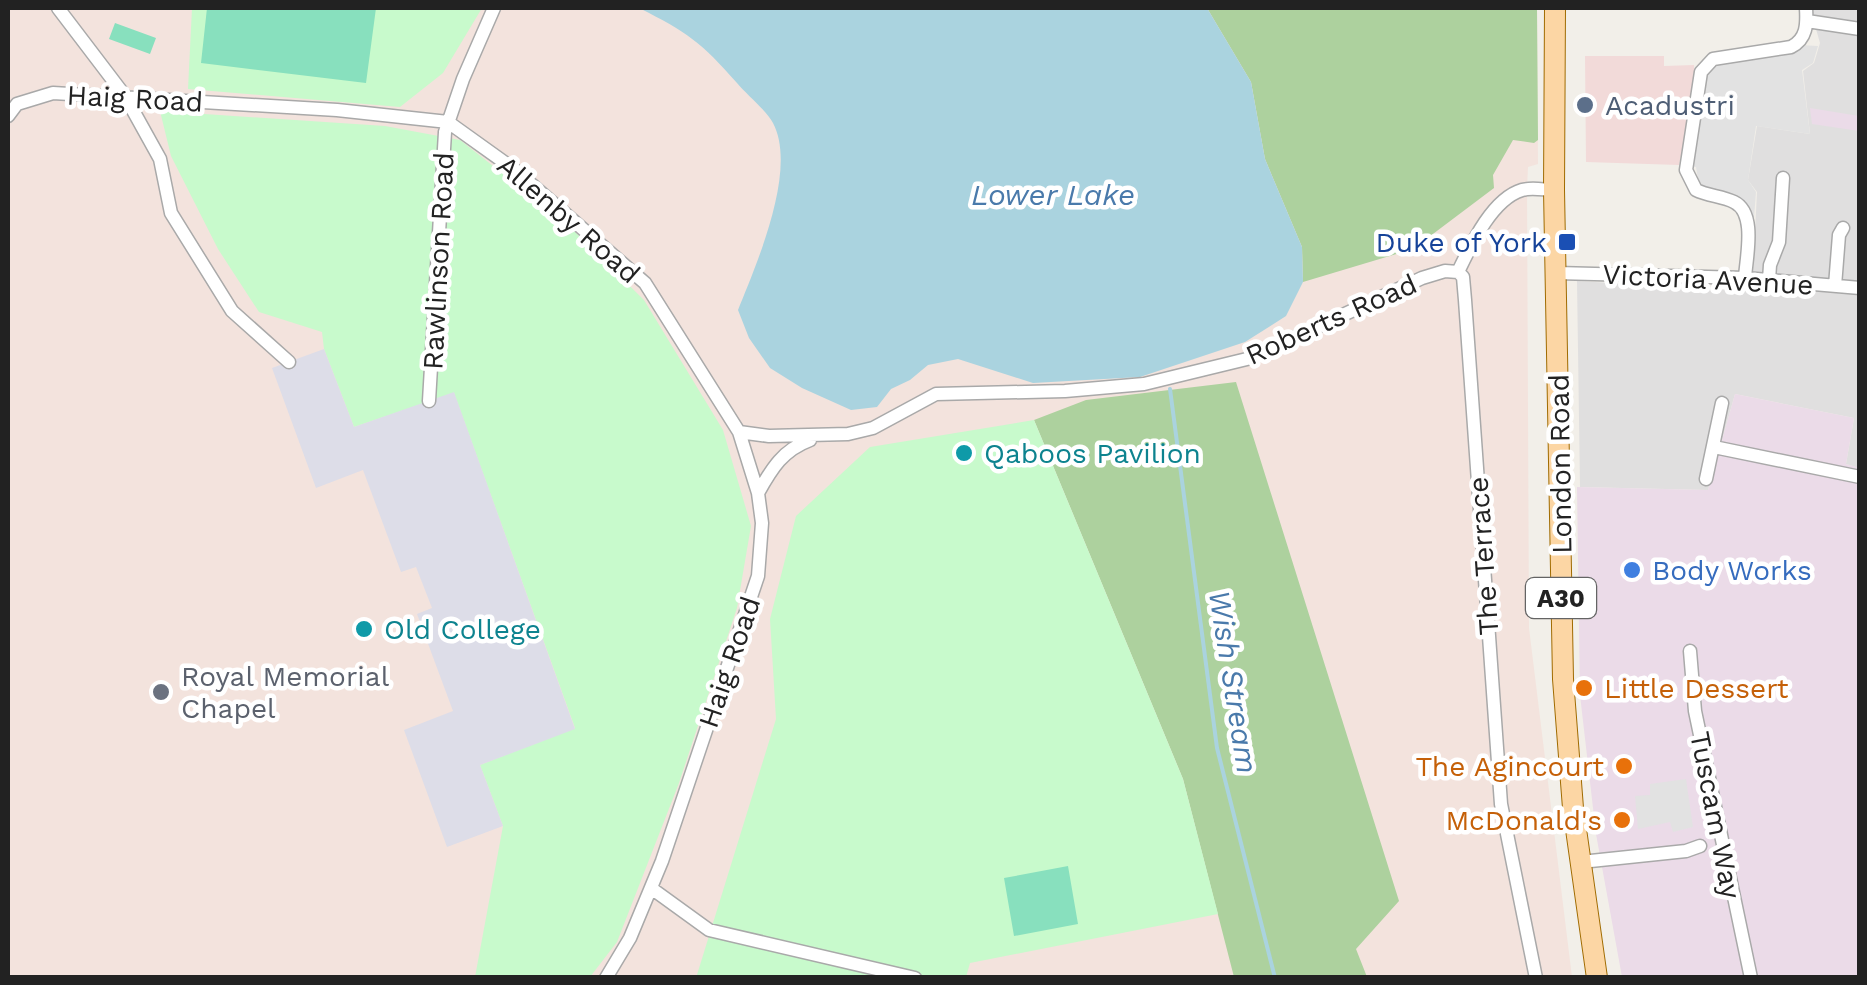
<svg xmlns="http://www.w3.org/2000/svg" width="1867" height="985" font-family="'Work Sans',sans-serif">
<rect width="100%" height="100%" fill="#f2efe9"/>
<!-- residential -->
<path fill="#e0dfdf" d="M1810 8H1859V468L1846 464 1854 418 1735 394 1708 490 1580 487 1577 281 1752 291 1757 192 1748 180 1757 126 1810 134 1803 71 1814 63 1820 43Z"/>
<!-- commercial -->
<path fill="#f2dad9" d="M1585 56H1664V66L1694 65 1695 86 1679 165 1586 162Z"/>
<!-- industrial -->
<path fill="#ebdbe8" d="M1810 108 1859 116V131L1812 124Z
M1735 394 1854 418 1846 464 1860 468 1859 977H1622L1596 834 1580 695 1577 487 1708 490Z"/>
<!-- military -->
<path fill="#f3e3dd" d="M8 8H1537L1538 164 1528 167 1527 188 1529 628 1572 977H8Z"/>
<!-- forest -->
<path fill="#add19e" d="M1207 8H1537L1538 140 1534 143 1513 140 1493 175 1494 188 1413 249 1303 282 1302 247 1265 159 1251 82Z
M1236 382 1399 901 1356 949 1367 977H1234L1183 779 1034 420 1086 400Z"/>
<!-- park -->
<path fill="#c8facc" d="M192 8H482L443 73 400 107 188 89Z
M160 111 385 126 460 140 566 223 644 300 723 430 751 526 737 608 679 783 617 942 590 977H475L503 826 480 765 575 728 454 393 354 427 324 349 322 332 259 312 218 249 171 156Z
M1034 420 1183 779 1218 914 970 963 966 977 696 978 776 719 770 619 796 516 870 447Z"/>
<!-- pitch -->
<path fill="#88e0be" d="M207 8H376L366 83 201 63Z
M115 23 156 38 150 54 109 39Z
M1068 866 1078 924 1014 936 1004 878Z"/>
<!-- parking -->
<path fill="#e2e2e2" d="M1799 45 1818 46 1813 63 1802 70 1810 134 1756 126 1748 180 1756 192 1754 218 1748 209 1703 186 1698 179 1696 167 1690 166 1704 78 1708 70 1723 59 1798 51Z
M1686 779 1693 827 1673 832 1670 822 1638 829 1635 796 1650 795V784Z"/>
<!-- plaza -->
<path fill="#dddde8" d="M324 349 354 427 454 392 575 729 480 765 503 826 447 847 404 730 453 711 417 614 432 608 416 567 401 572 363 470 316 488 272 368Z"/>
<!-- water -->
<path fill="#aad3df" d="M639 8H1207L1251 82 1265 159 1302 247 1303 282 1286 316 1245 342 1140 377 1033 383 958 359 928 365 910 380 891 389 877 407 851 410 802 388 770 368 749 338 738 310C756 265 798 170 773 123 767 111 746 94 737 83 701 42 687 32 639 8Z"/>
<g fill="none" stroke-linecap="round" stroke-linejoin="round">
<!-- stream -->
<path stroke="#aad3df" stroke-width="4" d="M1170 389 1217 748 1275 978"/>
<!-- street casing -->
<g stroke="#a9a9a9" stroke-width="15">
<path id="street" d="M58 8 125 96 160 159 171 213 232 311 289 362
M1807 21 1860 29
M8 116 17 104 53 93 337 110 448 122
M448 122 515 170 645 283 739 432 758 493 762 523 758 576 662 861 630 938 606 978
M1458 272 1463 277 1465 300 1501 804 1536 978
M1458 272C1471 245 1492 199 1522 190 1532 187 1544 190 1554 190
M1557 273 1745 278 1860 288
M1745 278C1746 258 1757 213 1734 202 1722 196 1708 196 1696 190L1686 170 1701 72 1713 59 1791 47C1807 39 1807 24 1806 8
M1769 280 1770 265 1779 242 1783 178
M1835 286 1839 235 1843 228
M429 401 445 132 463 79 494 8
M739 432 769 436 848 434 873 428 936 394 1065 391 1144 384 1251 358 1422 278 1445 271 1458 272
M1714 447 1860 477
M1706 479 1722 403
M758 493C772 468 783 450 810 440
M1690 651 1695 711 1751 978
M1581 862 1686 851 1700 846
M651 888 709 930 915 978"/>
</g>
<!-- primary casing -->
<g stroke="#a06b00" stroke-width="22">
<path id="primary" d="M1555 8 1554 190 1563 679 1573 808 1597 978"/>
</g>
<!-- street -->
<use href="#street" stroke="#fff" stroke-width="12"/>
<!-- primary -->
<use href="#primary" stroke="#fcd6a4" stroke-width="20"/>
</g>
<!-- markers -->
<circle fill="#5c6f8a" stroke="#fff" stroke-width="4" cx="1585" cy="105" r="10"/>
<rect fill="#1a4fb4" stroke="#fff" stroke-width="4" x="1557" y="232" width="20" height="20" rx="5"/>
<g fill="#0f9aa8" stroke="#fff" stroke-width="4">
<circle cx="964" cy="453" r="10"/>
<circle cx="364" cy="629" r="10"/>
</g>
<circle fill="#3f7fe0" stroke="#fff" stroke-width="4" cx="1632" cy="570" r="10"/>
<g fill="#e8710a" stroke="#fff" stroke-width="4">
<circle cx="1584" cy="688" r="10"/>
<circle cx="1624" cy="766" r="10"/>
<circle cx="1622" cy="820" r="10"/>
</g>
<circle fill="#6b7280" stroke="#fff" stroke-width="4" cx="161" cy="692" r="10"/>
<g text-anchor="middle" stroke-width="9" stroke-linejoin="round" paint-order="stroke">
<!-- shield labels -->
<rect fill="#fff" stroke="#646464" stroke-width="2.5" x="1526" y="578" width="70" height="40" rx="8"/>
<g font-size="25" font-weight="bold" fill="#222">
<text x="1561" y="607">A30</text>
</g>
<!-- street labels -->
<g font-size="28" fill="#222" stroke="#fff">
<text transform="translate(135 98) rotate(3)" y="10">Haig Road</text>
<text transform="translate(569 219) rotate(41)" y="10">Allenby Road</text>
<text transform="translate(438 261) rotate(-87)" y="10">Rawlinson Road</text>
<text transform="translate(1708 279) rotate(3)" y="10">Victoria Avenue</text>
<text transform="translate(1331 319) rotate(-24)" y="10">Roberts Road</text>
<text transform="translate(1560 464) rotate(-91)" y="10">London Road</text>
<text transform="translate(1483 556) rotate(-94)" y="10">The Terrace</text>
<text transform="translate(729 662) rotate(-71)" y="10">Haig Road</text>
<text transform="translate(1716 815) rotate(79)" y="10">Tuscam Way</text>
</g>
<!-- service labels -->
<g font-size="28" fill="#4e5e75" stroke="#fff" text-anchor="start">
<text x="1605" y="115">Acadustri</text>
</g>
<!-- transit labels -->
<g font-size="28" fill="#164399" stroke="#fff" text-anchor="end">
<text x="1547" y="252">Duke of York</text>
</g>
<!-- culture labels -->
<g font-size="28" fill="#0d838f" stroke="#fff" text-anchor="start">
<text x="984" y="463">Qaboos Pavilion</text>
<text x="384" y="639">Old College</text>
</g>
<!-- shop labels -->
<g font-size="28" fill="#366cbe" stroke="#fff" text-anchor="start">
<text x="1652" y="580">Body Works</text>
</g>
<!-- worship labels -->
<g font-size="28" fill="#5b616d" stroke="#fff" text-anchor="start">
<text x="181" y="686">Royal Memorial<tspan x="181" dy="32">Chapel</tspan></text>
</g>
<!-- food labels -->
<g font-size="28" fill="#c56008" stroke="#fff" text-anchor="end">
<text x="1604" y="698" text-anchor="start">Little Dessert</text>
<text x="1604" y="776">The Agincourt</text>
<text x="1602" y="830">McDonald's</text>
</g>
<!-- water labels -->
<g font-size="30" font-style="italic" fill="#4a7aab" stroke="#fff">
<text x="1053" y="205">Lower Lake</text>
<text transform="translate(1233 682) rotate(81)" y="10">Wish Stream</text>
</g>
</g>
<!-- border -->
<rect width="1867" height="985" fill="none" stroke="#222222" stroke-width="20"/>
</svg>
